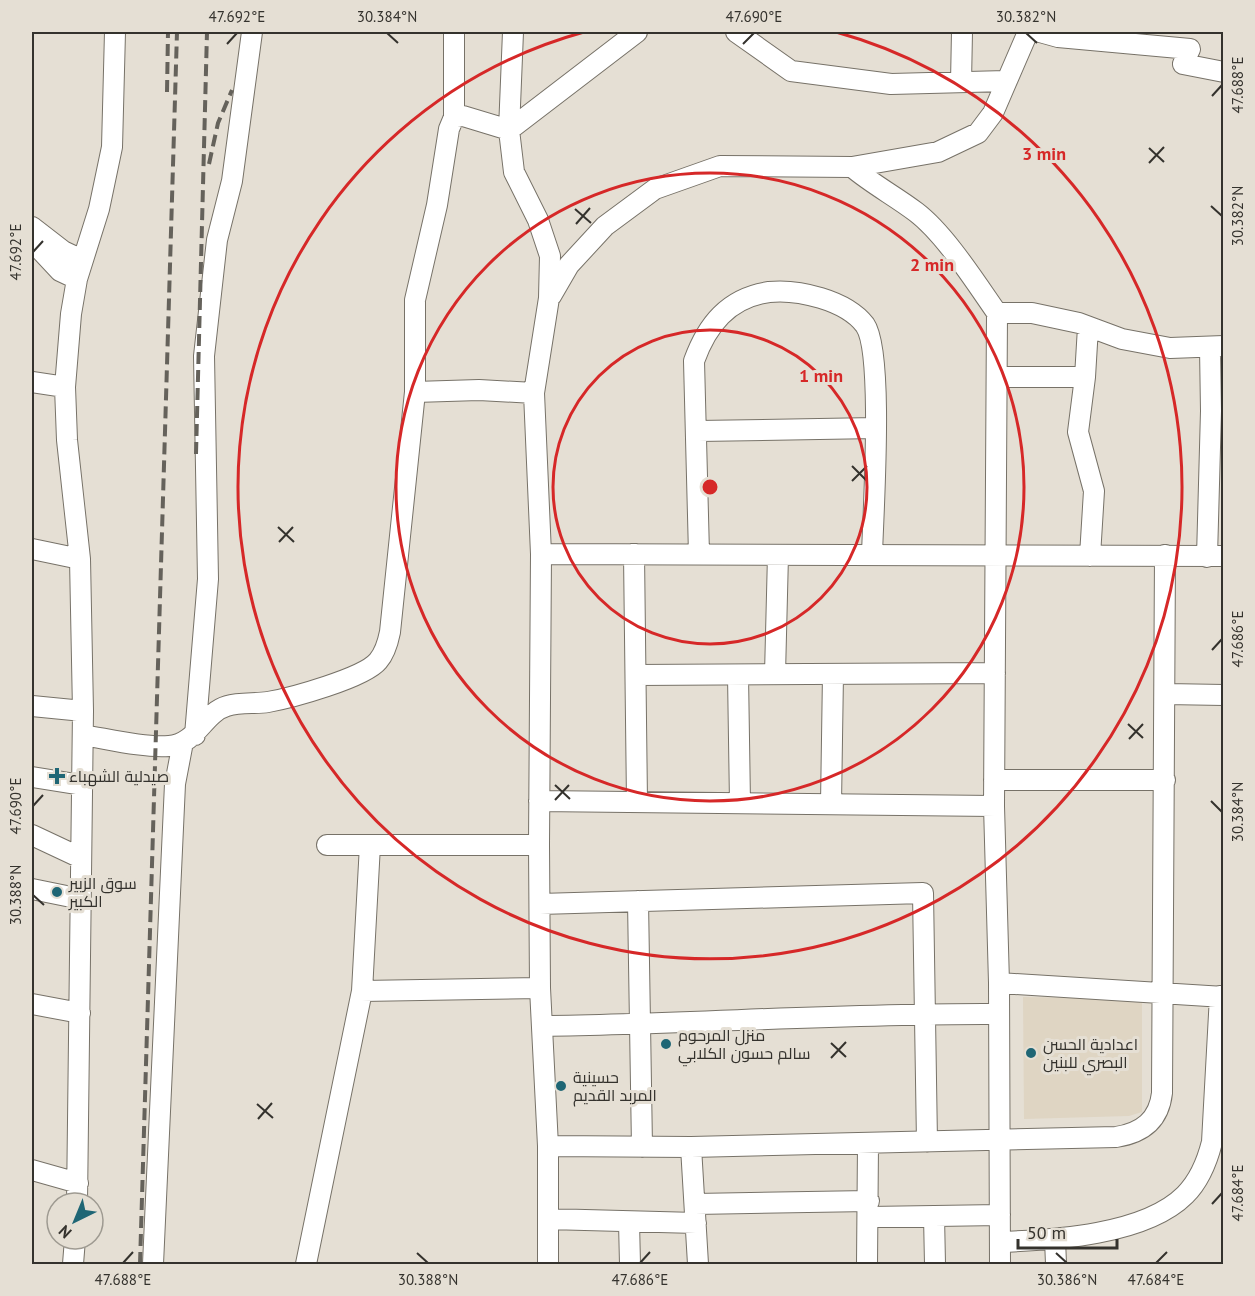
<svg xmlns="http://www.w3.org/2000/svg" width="1255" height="1296" font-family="'PT Sans',Cairo,sans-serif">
<rect width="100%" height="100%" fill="#e5dfd4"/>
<!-- built -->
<path fill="#dfd5c3" d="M1023 997 1142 999V1112L1129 1116 1024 1119Z"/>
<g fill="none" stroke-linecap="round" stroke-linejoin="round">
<!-- minor casing -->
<g stroke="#777268" stroke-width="22">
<path id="minor" d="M513 32 509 130 514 172 538 220 550 256 549 298 534 393 541 554 539 845 540 988 548 1146V1264
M736 32 791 71 891 84 1006 81
M1040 32 1058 37 1190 49 1183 64 1224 72
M961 82 962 32
M454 117V32
M852 167C872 184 895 196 916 212 945 234 976 283 997 313L994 806 999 983 1000 1264
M32 227 63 251 82 260
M32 241 60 271 77 279
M551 296 569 265 605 226 655 189 720 166 852 167 938 152 978 133 993 113 1028 32
M997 313H1032L1079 323 1122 339 1170 348 1224 346
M1088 327 1085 377 1078 432 1094 491 1090 556
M997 377H1085
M32 382 65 387
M415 392V300L437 205 449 129 454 117 463 116 509 130 637 32
M698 431 876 428
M32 549 80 559
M541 554 1224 556
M634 554 637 802
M699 554 694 361C707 325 728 298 769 292 798 289 846 300 865 325 884 352 873 514 872 555
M1207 557 1211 411 1210 348
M775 674 778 555
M636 675 995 673
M738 675 740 803
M1166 694 1224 695
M32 706 83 711
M83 735C108 739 144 748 169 746 197 744 203 713 227 706 240 702 255 704 268 702 291 698 364 678 378 661 385 653 388 642 390 632L415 392 479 390 534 393
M195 735 208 579 204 356 217 240 232 181 252 32
M32 777 82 785
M994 780H1165
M539 801 994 806
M831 804 833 674
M32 835 81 858
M327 845H539
M32 889 81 899
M638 901 642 1147
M540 904 923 893 927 1142
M999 983 1224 997
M362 991 540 988
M32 1004 80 1013
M542 1026C694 1024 846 1013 998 1014
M548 1146 691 1147 1116 1137C1142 1133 1159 1120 1162 1093L1165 555
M691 1147 698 1264
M32 1170 78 1183
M77 1203 83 711 80 559 67 440 65 387 71 314 77 279 99 209 112 147 115 32
M695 1204 869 1201
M934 1216 935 1264
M869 1217 1000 1215
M548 1219 696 1223
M629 1222 630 1264
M1055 1239 1056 1264
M1000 1242C1054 1240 1145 1235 1185 1195 1200 1180 1207 1162 1212 1142L1220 996
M73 1264 75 1239
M153 1264 175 784 183 742
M306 1264 362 991 370 845
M867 1264 868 1144"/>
</g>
<!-- minor -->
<use href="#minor" stroke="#fff" stroke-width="20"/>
<!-- rail -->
<path stroke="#65625b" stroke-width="4" stroke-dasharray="12 6" stroke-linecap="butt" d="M167 92 168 32
M209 164 218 123 232 90
M196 454 207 32
M140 1264 177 32"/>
</g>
<!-- ticks -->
<path fill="none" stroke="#34322d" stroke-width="2" d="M387 33 398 43M1026 33 1037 43M227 44 237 33M743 44 754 33M1212 96 1222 85M1149 148 1164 162M1149 163 1164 147M1211 206 1222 216M575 209 591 223M576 224 590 208M33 252 43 241M852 466 867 481M852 481 867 466M278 527 294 542M279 542 293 527M1212 650 1222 639M1128 724 1143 738M1129 739 1143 724M555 785 570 799M555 800 569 785M1211 801 1222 812M33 806 43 795M33 895 44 905M831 1043 846 1057M831 1058 846 1042M257 1104 273 1118M258 1119 272 1103M1212 1204 1222 1193M417 1253 428 1263M1056 1253 1067 1263M123 1263 133 1252M640 1263 650 1252M1156 1263 1167 1252"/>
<!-- distance rings -->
<g fill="none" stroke="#d62828" stroke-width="3">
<circle cx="710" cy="487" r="157"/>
<circle cx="710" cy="487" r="314"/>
<path d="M836 32A472 472 0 1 1 584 32"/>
</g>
<!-- markers -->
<g fill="#1f6675" stroke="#e5dfd4" stroke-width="2">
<path d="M54 767h6v6h6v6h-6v6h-6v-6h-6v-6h6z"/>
<circle cx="57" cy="892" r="6"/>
<circle cx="666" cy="1044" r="6"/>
<circle cx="1031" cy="1053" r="6"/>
<circle cx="561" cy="1086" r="6"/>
</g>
<g text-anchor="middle" stroke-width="6" stroke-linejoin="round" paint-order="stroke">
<!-- poi labels -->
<g font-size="16" fill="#34322d" stroke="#e5dfd4" text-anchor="start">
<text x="69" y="782">صيدلية الشهباء</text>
<text x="69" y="889">سوق الزبير<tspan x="69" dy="18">الكبير</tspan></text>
<text x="678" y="1041">منزل المرحوم<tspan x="678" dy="18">سالم حسون الكلابي</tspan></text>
<text x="1043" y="1050">اعدادية الحسن<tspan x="1043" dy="18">البصري للبنين</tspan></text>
<text x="573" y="1083">حسينية<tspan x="573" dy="18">المربد القديم</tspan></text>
</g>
</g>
<circle cx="710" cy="487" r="9" fill="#d62828" stroke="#e5dfd4" stroke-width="3"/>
<g font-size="18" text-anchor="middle" font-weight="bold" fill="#d62828" stroke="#e5dfd4" stroke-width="6" stroke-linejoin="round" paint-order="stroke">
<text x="1044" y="160">3 min</text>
<text x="932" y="271">2 min</text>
<text x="821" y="382">1 min</text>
</g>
<!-- border -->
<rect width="1255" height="1296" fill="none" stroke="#e5dfd4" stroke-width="66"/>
<!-- north arrow -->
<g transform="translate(75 1221) rotate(223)"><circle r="28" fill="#e5dfd4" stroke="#9e9a91" stroke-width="1.5"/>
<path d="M0-4.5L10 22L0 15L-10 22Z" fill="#1f6675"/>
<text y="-9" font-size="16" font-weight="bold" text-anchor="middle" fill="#34322d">N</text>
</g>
<!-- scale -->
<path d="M1018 1239v9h99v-9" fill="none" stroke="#34322d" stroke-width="3"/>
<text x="1027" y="1239" font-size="18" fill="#34322d" stroke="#e5dfd4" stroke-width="4.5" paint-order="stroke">50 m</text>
<rect x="33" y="33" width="1189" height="1230" fill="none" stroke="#34322d" stroke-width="2"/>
<g font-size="15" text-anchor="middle" fill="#34322d">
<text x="237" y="22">47.692°E</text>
<text x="387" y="22">30.384°N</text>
<text x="754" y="22">47.690°E</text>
<text x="1026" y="22">30.382°N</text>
<text transform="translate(1238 85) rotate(-90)" y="5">47.688°E</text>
<text transform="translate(1238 216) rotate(-90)" y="5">30.382°N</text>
<text transform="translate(16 252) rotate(-90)" y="5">47.692°E</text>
<text transform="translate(1238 639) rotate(-90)" y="5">47.686°E</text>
<text transform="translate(16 806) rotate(-90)" y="5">47.690°E</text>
<text transform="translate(1238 812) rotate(-90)" y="5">30.384°N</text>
<text transform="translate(16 895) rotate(-90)" y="5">30.388°N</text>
<text transform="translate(1238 1193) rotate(-90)" y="5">47.684°E</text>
<text x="123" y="1285">47.688°E</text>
<text x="428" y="1285">30.388°N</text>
<text x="640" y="1285">47.686°E</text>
<text x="1067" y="1285">30.386°N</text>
<text x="1156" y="1285">47.684°E</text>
</g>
</svg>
